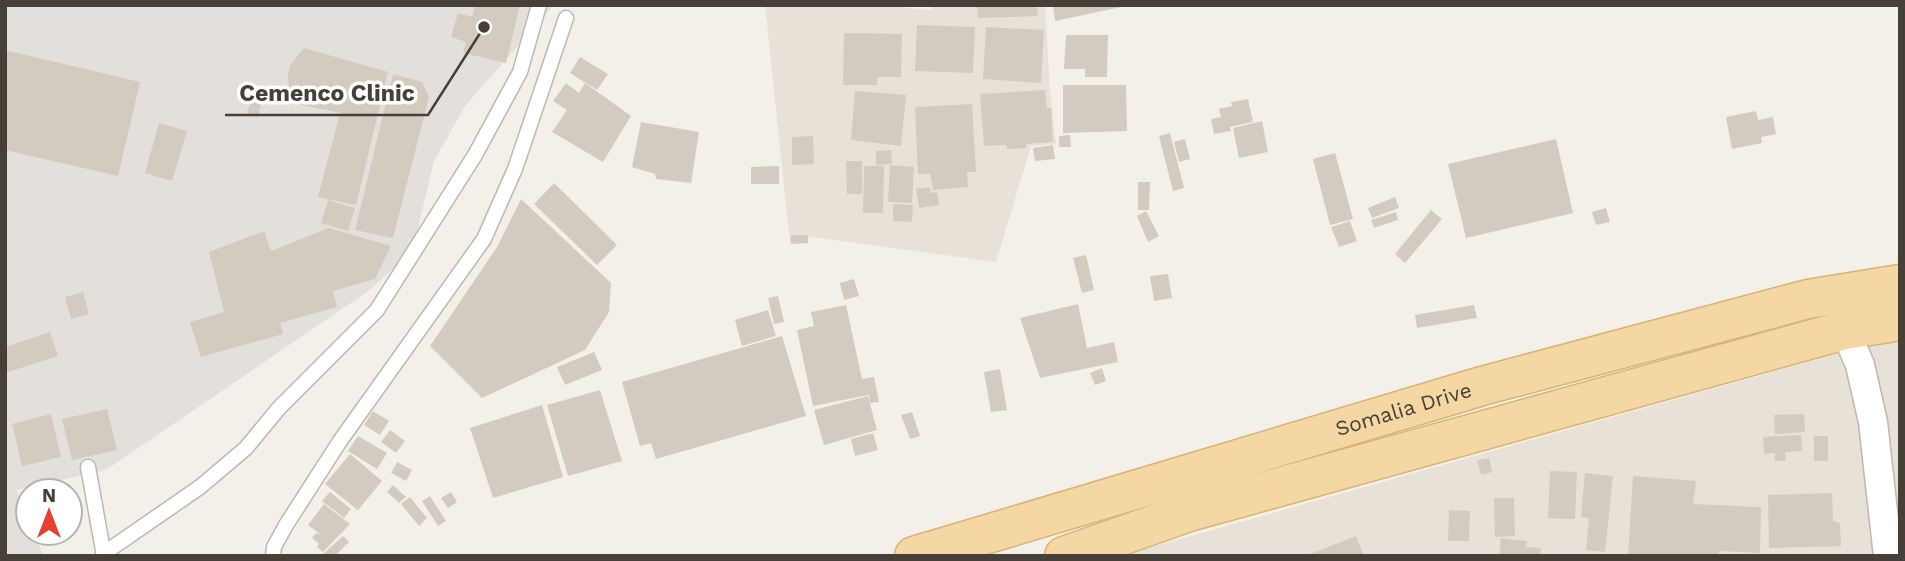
<svg xmlns="http://www.w3.org/2000/svg" width="1905" height="561" font-family="'Work Sans',sans-serif">
<rect width="100%" height="100%" fill="#f3f0ea"/>
<!-- residential -->
<path fill="#e7e1d8" d="M765 5H879L931 10 932 5H1045L1050 91 1056 144 1031 146 996 262 789 234Z
M1900 339V556H1120L1886 340Z"/>
<!-- industrial -->
<path fill="#e3dfdb" d="M5 5H554L465 106 434 161 415 240 393 269 367 292 106 470 17 490 28 519V533H34L43 556H5Z"/>
<!-- building -->
<path fill="#d4cbc0" d="M475 5H520L506 63 463 53 466 42 451 37 458 13 472 17Z
M977 5H1037L1038 16 978 18Z
M1053 5H1126V6L1055 21Z
M917 25 975 27 973 73 915 71Z
M986 27 1044 30 1041 83 983 79Z
M844 33 902 34 901 77H877V85H843Z
M1066 35H1108L1107 77H1085V69H1064Z
M304 48 388 72 356 205 318 197 340 113 293 103 289 92 288 73 291 64Z
M5 50 140 82 118 176 5 150Z
M580 57 608 74 597 90 570 73Z
M393 74 422 82 429 97 393 238 355 230Z
M566 83 579 93 585 83 631 116 603 162 552 132 567 110 553 101Z
M1063 85H1126L1127 131 1063 133Z
M253 90 264 93 258 117 247 114Z
M1045 90 1047 108H1051L1053 142 1026 144V148L1007 149 1006 145 984 146 980 94Z
M855 91 906 95 901 146 851 140Z
M1248 99 1253 122 1230 127 1231 131 1214 134 1211 119 1221 117 1219 109 1232 106 1231 102Z
M972 104 976 172H967L968 187 933 190 930 174H918L915 107Z
M1756 111 1758 120 1773 117 1776 134 1761 137 1762 143 1732 149 1726 117Z
M1262 121 1268 152 1239 158 1233 128Z
M641 122 699 132 691 183 656 179 655 174 632 167Z
M159 123 187 131 172 181 145 173Z
M1170 133 1184 188 1173 191 1159 136Z
M1070 135 1071 147H1059V136Z
M813 136 814 164 792 165V137Z
M1185 139 1190 159 1179 162 1174 142Z
M1556 139 1573 213 1466 238 1448 164Z
M1053 145 1055 159 1035 161 1033 148Z
M891 150 892 164 876 165V151Z
M1335 153 1353 219 1330 225 1313 159Z
M846 161H862V194H847Z
M890 165 914 167 912 203 888 202Z
M779 166V184H751V167Z
M864 166H884L883 213H863Z
M1138 182H1150L1149 210H1138Z
M554 183 617 245 597 265 534 204Z
M930 187 931 193 937 192 939 205 919 208 916 189Z
M1395 197 1399 208 1372 218 1368 208Z
M521 199 611 283 609 312 585 350 482 398 430 346 497 247Z
M328 200 355 208 348 231 321 223Z
M893 204 913 205 912 222 893 221Z
M1606 208 1610 222 1596 225 1592 212Z
M1431 210 1442 219 1405 263 1395 254Z
M1146 211 1159 236 1148 242 1137 216Z
M1396 212 1398 220 1374 228 1371 220Z
M1350 221 1357 241 1339 247 1331 227Z
M329 228 391 246 375 279 333 291 337 307 280 323 283 334 201 357 190 322 224 312 209 252 264 231 271 251Z
M790 235H808V243L791 244Z
M1086 255 1094 290 1082 293 1073 258Z
M1168 274 1172 298 1154 301 1150 276Z
M854 279 859 296 844 300 840 283Z
M83 292 89 314 71 319 65 297Z
M778 296 784 322 774 324 768 298Z
M1078 304 1087 348 1114 342 1118 362 1040 378 1020 318Z
M846 305 862 379 874 377 879 402 870 403 869 395 873 394 813 406 797 330 814 326 811 312Z
M1474 305 1477 318 1417 328 1415 315Z
M768 310 776 336 742 346 735 320Z
M50 332 58 356 5 373V347Z
M782 336 806 416 656 459 651 443 640 446 622 382Z
M594 352 602 370 565 385 557 367Z
M1102 368 1106 381 1095 385 1090 373Z
M1000 369 1007 410 991 412 984 372Z
M600 390 622 461 568 476 547 405Z
M868 396 877 430 824 445 814 410Z
M542 405 563 477 493 498 470 428Z
M107 409 117 450 72 460 62 419Z
M373 411 389 421 380 435 364 425Z
M912 412 920 436 910 439 901 415Z
M51 414 61 457 22 466 12 424Z
M1804 414 1805 432 1775 434 1774 415Z
M390 430 405 441 396 453 381 442Z
M873 433 878 450 855 456 851 439Z
M1801 435 1802 451 1785 452 1786 461H1775V453L1764 454 1763 437Z
M358 436 387 453 377 469 348 451Z
M1814 436H1828V461H1814Z
M350 454 382 481 358 510 325 484Z
M1489 458 1492 472 1481 475 1477 460Z
M397 462 412 470 406 481 391 473Z
M1550 471 1577 472 1575 519 1548 518Z
M1585 473 1613 476 1605 552 1586 550 1589 518 1581 517Z
M1633 476 1696 481 1693 504 1761 507 1760 553 1719 551V556H1628Z
M393 485 406 497 399 503 387 492Z
M330 492 351 509 344 518 322 501Z
M451 492 457 502 448 508 441 498Z
M1832 493 1833 521 1840 523 1841 546 1769 548 1768 495Z
M430 496 446 521 438 526 422 501Z
M410 497 427 518 419 526 401 504Z
M1494 498H1514L1515 536 1495 537Z
M324 504 350 524 323 552 317 547 319 544 312 538 316 533 321 535 308 525Z
M1449 510 1470 511 1469 541H1448Z
M343 536 349 542 335 556H325L323 554Z
M1356 536 1364 556H1305Z
M1501 538 1527 541 1526 547 1541 548 1540 556H1499Z"/>
<g fill="none" stroke-linecap="round" stroke-linejoin="round">
<!-- service casing -->
<g stroke="#beb7ad" stroke-width="17">
<path id="service" d="M88 467 104 556
M103 554 200 487 246 448 279 408 377 310 475 155 520 72 539 5
M273 556 274 547 286 525 340 441 484 239 515 169 566 18"/>
</g>
<!-- minor casing -->
<g stroke="#beb7ad" stroke-width="31">
<path id="minor" d="M1845 330 1860 365 1873 422 1888 556"/>
</g>
<!-- primary casing -->
<g stroke="#d8b373" stroke-width="41">
<g id="primary">
<path id="s1" d="M914 556 1482 386 1808 299 1900 284"/>
<path d="M1064 556 1189 512 1845 330 1900 321"/>
</g>
</g>
<!-- service -->
<use href="#service" stroke="#fff" stroke-width="14"/>
<!-- minor -->
<use href="#minor" stroke="#fff" stroke-width="28"/>
<!-- primary -->
<use href="#primary" stroke="#f4d7a2" stroke-width="38"/>
</g>
<g text-anchor="middle" stroke-width="7" stroke-linejoin="round" paint-order="stroke">
<!-- street labels -->
<g font-size="21" fill="#464039" stroke="#fff">
<text dy="7" stroke="none"><textPath href="#s1" startOffset="511">Somalia Drive</textPath></text>
</g>
</g>
<!-- callouts -->
<path fill="none" stroke="#464039" stroke-width="2.5" d="M484 27L428 115H225"/>
<circle fill="#464039" stroke="#fff" stroke-width="2.5" cx="484" cy="27" r="7"/>
<g font-size="23" text-anchor="middle" font-weight="bold" fill="#464039" stroke="#fff" stroke-width="7" stroke-linejoin="round" paint-order="stroke">
<text x="327" y="101">Cemenco Clinic</text>
</g>
<!-- border -->
<rect width="1905" height="561" fill="none" stroke="#464039" stroke-width="14"/>
<!-- north arrow -->
<g transform="translate(49 512)"><circle r="33" fill="#ffffff" stroke="#b5b3b0" stroke-width="2"/>
<path d="M0-5L12 26L0 18L-12 26Z" fill="#e43f30"/>
<text y="-10" font-size="19" font-weight="bold" text-anchor="middle" fill="#464039">N</text>
</g>
</svg>
